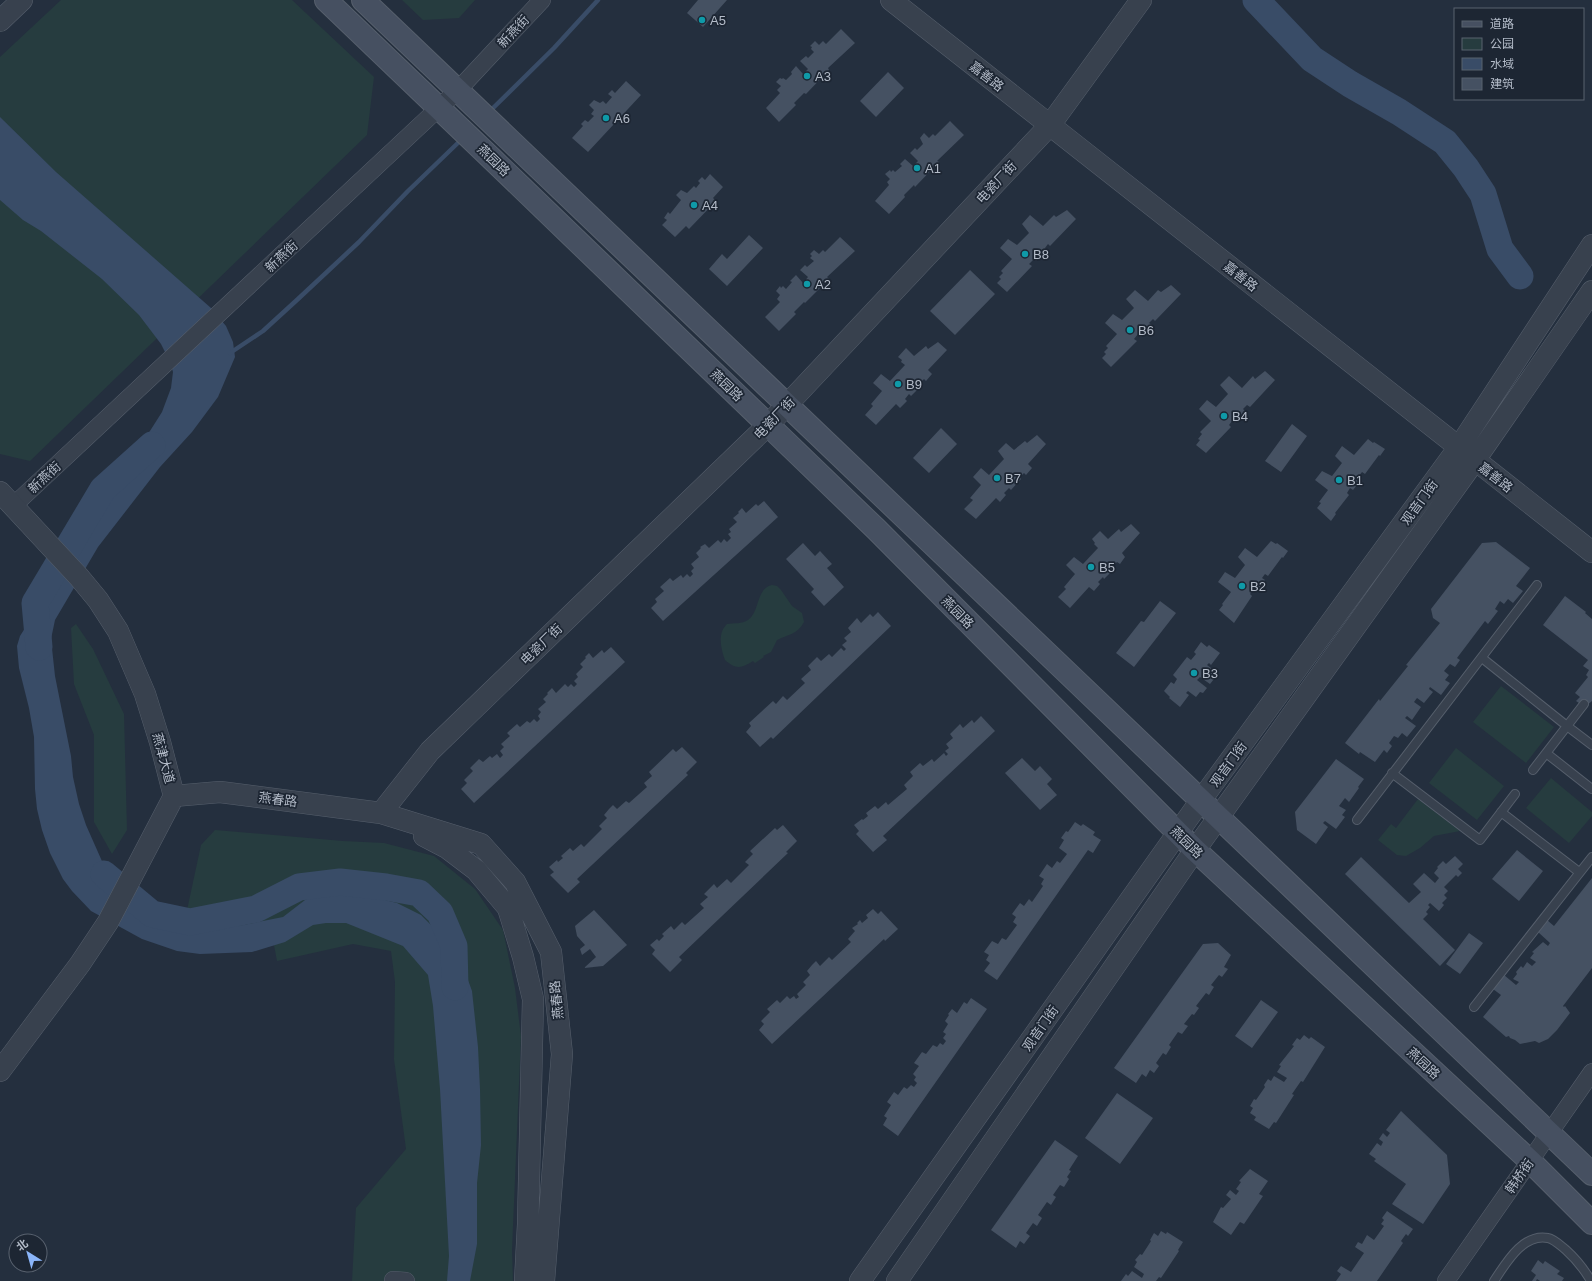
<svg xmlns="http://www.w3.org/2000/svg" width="1592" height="1281" font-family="Helvetica,'Noto Sans SC',sans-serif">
<rect width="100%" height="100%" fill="#242f3e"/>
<!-- green -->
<path fill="#263c3f" d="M61 0H292L374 77 367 135 30 461 0 454V57Z
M402 0H475L459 18 423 20Z
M772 585 777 586 781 590 792 606 802 613 804 622C798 634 787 635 777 640L771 652 763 656 764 657 755 663 753 661C742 668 736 670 725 660 721 649 717 633 727 624 734 623 742 624 748 620 760 612 756 588 772 585Z
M76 624 93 649 124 714 127 830 112 854 94 822V735L74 684 71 628Z
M1501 686 1554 727 1526 763 1473 722Z
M1456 748 1504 786 1477 820 1429 783Z
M1551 778 1592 812V816L1569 843 1526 808Z
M1418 799 1460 831 1434 836 1420 848 1406 856 1397 855 1378 840 1391 824 1396 828Z
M215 830 343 841 384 843 434 856 475 889 503 930 515 988 521 1036 512 1250 513 1281H352L356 1208 406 1149 394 1059 395 982 391 951 353 944 277 961 273 940 181 938 201 845Z"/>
<!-- water -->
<path fill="#394c67" d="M0 117 56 172 211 308 226 326 233 342 235 357 218 397 192 432 160 467 98 547 55 620 51 639 55 676 71 756 73 777 79 804 86 825 105 868 118 885 136 901 160 918 181 925 200 929 243 925 283 917 305 900 321 892 345 890 397 903 421 915 435 929 460 958 472 991 478 1047 480 1089 481 1145 477 1183V1244L470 1281H447L449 1256 440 1089 433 1006 428 975 403 946 346 923H326L313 925 285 942 252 952 200 954 177 951 142 939 91 911 72 891 63 879 50 853 42 830 37 809 35 789 34 737 29 708 19 668 17 646 20 636 162 412 171 388 173 372 170 362 161 344 139 315 102 279 41 231 23 220 0 200Z"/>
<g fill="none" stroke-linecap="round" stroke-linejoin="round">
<!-- stream -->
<path stroke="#394c67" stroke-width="4.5" d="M489 112 554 48 598 0
M230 353 263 331 298 299 359 242 408 191 462 139"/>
<!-- river -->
<path stroke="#394c67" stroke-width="27" d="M1256 0 1312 59 1350 84 1399 112 1445 142 1466 168 1483 194 1500 249 1520 276
M39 647 35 603 103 489 152 445
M104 874 152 914 190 922 256 909 299 887 340 882 386 887 419 893 440 913 454 946 455 987"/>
</g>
<!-- building -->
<path fill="#455162" d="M698 0H727L703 27 687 13Z
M841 29 855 43 828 68 829 70 806 94 804 93 794 103 796 105 779 122 766 108 780 93 777 90 781 86 776 82 780 78 782 79 783 78 786 80 792 74 791 72 796 66 803 74 808 69 800 61 806 56 808 58 814 52 811 49 812 47 810 46 815 41 819 45 823 41 826 44Z
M888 72 904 88 876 117 860 101Z
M626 81 641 95 588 152 572 138 583 126 581 124 585 120 588 122 594 116 591 114 594 110 589 105 594 100 600 103 603 101 606 104 612 97 608 94 612 90 615 93Z
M950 121 964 135 937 161 939 162 915 187 914 185 904 195 905 197 889 214 875 201 889 185 887 182 890 179 885 174 890 170 891 172 893 170 895 172 902 166 900 164 905 159 913 166 918 161 910 153 915 148 917 150 923 144 920 138 924 133 929 138 933 134 935 136Z
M710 174 723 187 713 198 716 201 689 229 686 226 675 237 662 225 667 220 664 218 668 212 670 214 681 200 676 195 681 190 687 193 694 186 696 188 700 183 698 181 702 177 705 180Z
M1067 210 1076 219 1050 246 1048 244 1045 248 1047 250 1036 261 1034 259 1029 264 1032 266 1007 292 997 283 1001 279 999 277 1003 273 1001 271 1012 259 1000 248 1008 239 1017 245 1029 233 1022 224 1030 215 1043 226 1054 215 1056 217Z
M749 235 763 248 727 286 709 269 722 254 727 259Z
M840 237 855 251 827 277 829 279 805 303 804 302 794 312 796 314 779 331 765 317 780 302 777 299 780 295 776 291 780 286 781 288 783 286 786 289 792 282 790 281 796 275 803 283 808 277 800 270 805 265 807 267 814 261 810 258 812 256 810 254 814 250 819 254 823 250 825 252Z
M970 270 995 294 955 335 930 311Z
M1171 285 1181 294 1155 321 1153 319 1149 323 1152 325 1141 337 1138 334 1134 339 1137 341 1111 367 1102 358 1106 354 1104 352 1108 348 1106 346 1117 334 1105 323 1113 314 1122 320 1134 308 1126 299 1135 290 1148 301 1158 290 1161 292Z
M938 342 947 350 928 370 932 374 926 381 924 379 920 383 922 385 911 396 909 394 905 399 907 401 900 408 896 404 876 425 865 415 873 406 871 404 882 391 873 383 881 374 890 381 905 365 901 362 902 360 898 357 906 348 914 356 926 346 928 349Z
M1265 371 1275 380 1250 407 1247 405 1243 409 1245 411 1235 423 1232 421 1229 425 1231 427 1206 453 1196 445 1200 440 1198 439 1202 434 1200 432 1211 421 1199 409 1207 400 1216 407 1228 394 1220 385 1229 376 1242 388 1253 376 1255 379Z
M1292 424 1307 436 1281 472 1265 461Z
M941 428 957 444 929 473 913 458Z
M1037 435 1046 444 1028 464 1032 468 1026 475 1024 473 1020 477 1021 479 1011 490 1009 488 1004 493 1006 495 1000 502 996 498 976 519 964 509 973 500 970 498 981 485 973 477 981 468 989 475 1004 459 998 451 1006 443 1014 450 1025 441 1027 443Z
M1368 439 1373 443 1374 442 1385 449 1380 456 1379 455 1365 474 1362 472 1359 476 1362 479 1353 490 1350 488 1347 493 1349 495 1335 513 1336 514 1331 521 1317 508 1321 503 1319 502 1328 490 1315 480 1322 471 1332 476 1342 463 1335 456 1342 446 1354 455Z
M764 501 778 517 663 621 651 608 657 602 655 599 664 591 660 587 670 578 673 581 681 575 683 578 687 574 690 577 693 574 691 571 694 568 691 564 699 557 696 553 701 548 700 547 705 544 709 548 718 540 721 543 724 539 727 542 731 538 728 534 731 532 729 529 737 522 733 518 739 513 738 512 742 508 746 513 756 504 758 506Z
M1131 524 1140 533 1122 553 1125 557 1120 564 1117 562 1113 566 1115 568 1104 579 1103 577 1098 582 1100 584 1094 591 1089 587 1070 608 1058 597 1066 589 1064 587 1075 574 1066 565 1074 557 1083 564 1098 548 1094 544 1095 543 1092 539 1100 531 1108 539 1119 529 1121 532Z
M1271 541 1276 544 1277 543 1288 551 1283 558 1282 557 1268 576 1265 574 1262 578 1265 580 1256 592 1253 590 1250 594 1252 596 1234 623 1219 610 1223 605 1222 604 1231 592 1218 582 1225 572 1235 578 1245 565 1238 557 1245 548 1257 557Z
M1496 542 1530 568 1516 586 1523 591 1513 603 1508 599 1504 604 1500 601 1495 609 1498 611 1488 624 1485 621 1457 658 1460 660 1455 667 1450 664 1444 671 1449 675 1445 680 1450 683 1441 695 1430 687 1429 689 1433 692 1424 703 1417 698 1414 702 1421 707 1412 720 1407 716 1405 718 1416 726 1407 737 1402 733 1398 738 1394 736 1389 743 1392 746 1387 753 1384 750 1375 762 1360 752 1359 754 1345 743 1379 699 1380 701 1408 666 1406 665 1440 623 1433 618 1431 609 1482 543Z
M803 543 815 556 820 551 832 564 827 568 844 587 824 606 811 592 814 589 786 559Z
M1565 596 1586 612 1585 613 1592 619V701L1586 706 1580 702 1579 703 1576 701 1580 697 1575 693 1588 677 1586 675 1589 670 1583 666 1588 660 1543 625Z
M1160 601 1176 613 1134 667 1116 653 1141 621 1144 622Z
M878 612 891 626 773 739 771 737 760 747 746 732 751 726 749 723 773 701 776 704 783 696 787 700 805 683 801 679 811 670 808 666 817 657 821 661 829 654 832 657 841 648 844 651 846 649 842 645 847 641 844 638 851 632 848 628 857 618 861 623 870 614 873 617Z
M1201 642 1207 647 1209 645 1220 653 1211 665 1209 663 1207 665 1215 671 1211 677 1214 679 1210 684 1200 677 1197 680 1207 688 1203 693 1200 692 1196 697 1188 691 1186 693 1189 695 1180 707 1169 698 1170 697 1164 691 1171 682 1174 684 1177 679 1173 675 1187 657 1191 660 1196 654 1194 652Z
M611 647 625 662 474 803 461 789 467 783 464 780 473 771 470 768 479 759 483 762 490 756 492 758 497 754 500 758 503 755 500 751 504 747 501 744 510 736 507 733 517 724 520 727 527 721 530 723 534 719 537 722 540 719 538 716 541 712 538 709 546 702 543 699 548 694 547 693 552 688 556 693 565 684 568 687 571 684 574 687 577 684 574 681 578 677 576 674 583 667 580 664 586 658 585 657 589 653 593 658 602 650 604 653Z
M981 716 995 731 883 836 887 840 873 852 856 834 859 831 854 825 862 819 863 820 868 816 866 813 875 806 878 809 886 802 888 805 907 789 904 785 913 776 910 772 920 763 923 766 932 759 934 762 944 753 946 756 948 754 945 751 949 748 946 744 953 738 950 734 960 724 963 728 972 720 974 723Z
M682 747 697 762 686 773 688 775 577 879 580 882 568 893 550 875 554 872 549 867 557 860 558 862 563 858 561 856 570 848 573 851 581 844 584 847 602 829 599 826 607 818 604 815 609 809 613 805 617 809 626 801 629 803 647 787 644 783 652 776 649 772 673 749 676 752Z
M1022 758 1035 771 1040 766 1052 779 1047 784 1057 795 1040 810 1005 773Z
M1336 759 1364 779 1358 787 1359 788 1349 802 1345 798 1339 806 1346 810 1342 815 1345 817 1336 829 1325 821 1323 823 1328 827 1316 844 1297 830 1295 812Z
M1075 822 1081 826 1083 824 1095 832 1093 835 1101 840 1093 853 1088 850 997 980 984 971 990 963 986 960 989 955 984 952 992 941 998 944 1002 938 1006 940 1017 925 1013 922 1016 917 1012 914 1020 903 1024 906 1029 899 1032 902 1043 886 1041 884 1044 879 1039 876 1047 864 1052 868 1057 861 1060 863 1067 854 1059 848 1064 840 1061 838 1066 831 1068 832Z
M783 825 797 841 786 852 788 853 679 957 682 960 670 972 652 954 655 950 650 945 657 939 659 941 664 936 662 934 671 926 674 930 682 922 685 925 704 908 700 904 708 897 704 894 714 884 717 888 727 879 731 883 749 865 745 862 753 854 750 851 775 828 777 830Z
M1517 850 1543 871 1519 901 1492 879Z
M1455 856 1463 864 1458 869 1462 873 1458 877 1456 875 1444 887 1448 891 1444 895 1447 898 1442 903 1444 905 1439 911 1430 903 1428 905 1430 907 1426 912 1428 914 1423 919 1455 950 1440 966 1345 874 1361 857 1409 903 1421 892 1413 884 1424 873 1435 883 1439 878 1434 873 1438 868 1437 867 1443 861 1446 864Z
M1592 878V968L1563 1006 1564 1007 1565 1006 1570 1013 1557 1030 1548 1039 1539 1043 1535 1041 1520 1044 1515 1040 1510 1038 1509 1036 1506 1037 1483 1017 1501 995 1493 989 1504 975 1516 985 1519 982 1513 979 1517 974 1516 972 1521 966 1523 968 1527 962 1532 966 1536 962 1530 958 1534 953 1532 952 1543 942 1548 946 1550 943 1538 932 1547 920 1554 926Z
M873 909 878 914 881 911 898 929 885 941 884 939 772 1044 759 1030 764 1024 761 1021 770 1012 767 1009 777 1000 780 1003 787 996 790 999 794 996 796 999 799 997 797 994 806 985 803 982 810 975 807 971 812 965 816 961 820 966 829 957 832 960 851 942 848 939 855 931 852 928 858 924 857 923 860 920 862 923 868 918 866 915Z
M594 910 627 945 603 966 584 968 596 957 590 949 582 955 580 949 585 945 577 936 575 926Z
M1469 933 1483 943 1460 974 1446 964Z
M1218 943 1231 955 1224 967 1228 969 1222 977 1219 975 1211 985 1214 987 1209 995 1206 993 1196 1006 1199 1008 1194 1015 1192 1014 1184 1024 1188 1026 1182 1034 1178 1032 1169 1045 1171 1047 1166 1055 1163 1053 1156 1063 1159 1066 1154 1073 1150 1070 1146 1077 1142 1074 1136 1083 1114 1068 1203 944Z
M971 998 987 1009 898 1136 883 1125 887 1118 884 1116 891 1105 887 1102 894 1092 898 1095 904 1087 907 1089 911 1085 914 1087 917 1083 914 1080 916 1077 913 1074 919 1066 914 1063 922 1052 926 1054 933 1045 937 1047 940 1043 943 1045 946 1041 943 1038 946 1034 943 1032 948 1024 945 1021 949 1015 948 1014 952 1009 957 1013 964 1002 967 1004Z
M1261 1000 1278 1012 1252 1048 1235 1036Z
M1304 1035 1309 1039 1311 1037 1325 1047 1303 1082 1301 1081 1292 1094 1294 1095 1276 1123 1274 1122 1269 1129 1254 1120 1256 1117 1250 1113 1253 1108 1250 1106 1254 1099 1256 1100 1265 1087 1264 1085 1268 1079 1271 1081 1274 1076 1284 1082 1287 1078 1277 1072 1281 1066 1279 1065 1294 1046 1292 1045 1297 1038 1300 1040Z
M1117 1093 1153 1118 1120 1164 1085 1138Z
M1401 1111 1447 1155 1450 1184 1423 1224 1392 1204 1406 1184 1374 1161 1376 1159 1369 1154 1377 1143 1381 1146 1383 1142 1379 1139 1383 1133 1387 1137 1390 1133 1386 1130Z
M1055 1140 1078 1156 1069 1170 1071 1171 1067 1177 1069 1179 1064 1187 1060 1185 1053 1195 1056 1197 1051 1205 1047 1202 1038 1215 1042 1218 1037 1226 1033 1223 1026 1233 1030 1236 1024 1244 1020 1241 1016 1248 991 1230Z
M1250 1169 1268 1181 1259 1194 1263 1196 1244 1224 1240 1222 1231 1235 1213 1222 1221 1207 1223 1208 1231 1199 1226 1195 1230 1190 1236 1195 1239 1191 1236 1189 1241 1182 1239 1181Z
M1387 1211 1413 1229 1408 1236 1406 1234 1401 1241 1403 1243 1377 1281H1336L1341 1274 1337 1271 1341 1266 1351 1272 1364 1253 1355 1247 1358 1242 1362 1244 1367 1235 1374 1240 1384 1226 1381 1224 1384 1220 1382 1218Z
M1161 1231 1166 1234 1167 1232 1183 1242 1178 1250 1179 1251 1161 1278 1159 1277 1156 1281H1121L1126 1274 1128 1276 1132 1271 1142 1278 1144 1274 1134 1267 1137 1262 1135 1260 1140 1254 1142 1255 1151 1241 1150 1240 1154 1233 1158 1236Z
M1538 1260 1543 1264 1545 1261 1560 1271 1557 1274 1564 1278 1562 1281H1540L1537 1279 1536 1281H1532L1536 1275 1531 1271Z"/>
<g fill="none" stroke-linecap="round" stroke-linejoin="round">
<!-- service casing -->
<g stroke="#565f6c" stroke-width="10">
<path id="service" d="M1482 658 1567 726 1533 770
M1584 704 1567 726 1592 745
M1546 753 1592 789
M1392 773 1480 840 1515 794
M1501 812 1579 872
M1357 820 1537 585
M1474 1007 1592 857
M1494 1281C1506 1263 1523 1233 1548 1238 1554 1239 1561 1246 1566 1250 1576 1259 1584 1269 1591 1281"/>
</g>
<!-- minor casing -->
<g stroke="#565f6c" stroke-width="18">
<path id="minor" d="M13 506 458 90 542 0
M393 1280 406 1281
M1446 1281 1592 1072"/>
</g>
<!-- tertiary casing -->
<g stroke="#565f6c" stroke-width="22">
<path id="tertiary" d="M891 0 1592 552
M0 21 22 0
M0 492 79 577 98 600 118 631 145 694 160 742 174 796 108 922 80 964 0 1071
M174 796 220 792 381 813 481 844 515 882 551 952 562 1054 544 1281
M381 813 430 751 768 425 1050 125 1141 0
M424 836 447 848 476 870 508 908 523 957 533 999 528 1224 525 1281
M860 1281 1201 800 1459 447 1592 245
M897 1281 1195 850 1475 460 1592 291"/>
</g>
<!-- secondary casing -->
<g stroke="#565f6c" stroke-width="24">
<path id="secondary" d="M326 0 491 158 876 529 1195 850 1530 1161 1592 1223
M363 0 1592 1174"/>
</g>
<!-- service -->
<use href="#service" stroke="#38414e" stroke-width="8"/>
<!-- minor -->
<use href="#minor" stroke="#38414e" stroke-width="17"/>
<!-- tertiary -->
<use href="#tertiary" stroke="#38414e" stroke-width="21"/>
<!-- secondary -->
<use href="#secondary" stroke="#465061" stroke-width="22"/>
</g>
<!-- markers -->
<g fill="#0f9aa8" stroke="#1d2633" stroke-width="1.5">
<circle cx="702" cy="20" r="4"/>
<circle cx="807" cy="76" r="4"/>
<circle cx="606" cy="118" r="4"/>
<circle cx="917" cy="168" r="4"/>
<circle cx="694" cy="205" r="4"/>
<circle cx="1025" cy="254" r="4"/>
<circle cx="807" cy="284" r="4"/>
<circle cx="1130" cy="330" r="4"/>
<circle cx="898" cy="384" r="4"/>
<circle cx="1224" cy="416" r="4"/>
<circle cx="997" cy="478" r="4"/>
<circle cx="1339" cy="480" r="4"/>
<circle cx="1091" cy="567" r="4"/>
<circle cx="1242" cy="586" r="4"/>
<circle cx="1194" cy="673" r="4"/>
</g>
<g text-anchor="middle" stroke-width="3.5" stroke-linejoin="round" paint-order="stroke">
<!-- poi labels -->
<g font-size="13" fill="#b4bcc9" stroke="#1d2633" text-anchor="start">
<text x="710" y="25">A5</text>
<text x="815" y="81">A3</text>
<text x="614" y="123">A6</text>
<text x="925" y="173">A1</text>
<text x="702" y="210">A4</text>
<text x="1033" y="259">B8</text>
<text x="815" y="289">A2</text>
<text x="1138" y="335">B6</text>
<text x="906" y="389">B9</text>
<text x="1232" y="421">B4</text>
<text x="1005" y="483">B7</text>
<text x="1347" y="485">B1</text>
<text x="1099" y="572">B5</text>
<text x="1250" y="591">B2</text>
<text x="1202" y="678">B3</text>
</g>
<!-- street labels -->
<g font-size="13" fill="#b4bcc9" stroke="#1d2633">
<text transform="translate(513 31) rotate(-47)" y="5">新燕街</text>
<text transform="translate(987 76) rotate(38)" y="5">嘉善路</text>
<text transform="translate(494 160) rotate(44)" y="5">燕园路</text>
<text transform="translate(996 182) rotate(-47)" y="5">电瓷厂街</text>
<text transform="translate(281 256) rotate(-43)" y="5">新燕街</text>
<text transform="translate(1241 276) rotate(38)" y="5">嘉善路</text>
<text transform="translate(727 385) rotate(44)" y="5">燕园路</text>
<text transform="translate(774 418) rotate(-46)" y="5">电瓷厂街</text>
<text transform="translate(44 477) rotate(-43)" y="5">新燕街</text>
<text transform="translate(1496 477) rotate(38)" y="5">嘉善路</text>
<text transform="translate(1419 502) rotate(-54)" y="5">观音门街</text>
<text transform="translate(958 612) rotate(45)" y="5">燕园路</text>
<text transform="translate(541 644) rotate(-44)" y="5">电瓷厂街</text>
<text transform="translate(164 758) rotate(75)" y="5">燕津大道</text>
<text transform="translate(1228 764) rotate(-54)" y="5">观音门街</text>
<text transform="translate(278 799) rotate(7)" y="5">燕春路</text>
<text transform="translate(1187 842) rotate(44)" y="5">燕园路</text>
<text transform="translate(556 1000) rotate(-96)" y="5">燕春路</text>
<text transform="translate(1040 1028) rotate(-55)" y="5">观音门街</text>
<text transform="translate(1424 1063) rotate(43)" y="5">燕园路</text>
<text transform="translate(1519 1176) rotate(-55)" y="5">韩桥街</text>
</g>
</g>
<!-- legend -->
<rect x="1454" y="8" width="130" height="92" fill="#1d2633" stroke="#59626f"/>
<rect x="1462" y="21" width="20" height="6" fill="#465061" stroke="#59626f"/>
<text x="1490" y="28" font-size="12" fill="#b4bcc9">道路</text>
<rect x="1462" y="38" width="20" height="12" fill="#263c3f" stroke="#59626f"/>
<text x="1490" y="48" font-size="12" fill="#b4bcc9">公园</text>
<rect x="1462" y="58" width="20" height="12" fill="#394c67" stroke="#59626f"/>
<text x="1490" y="68" font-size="12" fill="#b4bcc9">水域</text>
<rect x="1462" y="78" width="20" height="12" fill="#455162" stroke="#59626f"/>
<text x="1490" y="88" font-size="12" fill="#b4bcc9">建筑</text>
<!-- north arrow -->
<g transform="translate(28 1253) rotate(323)"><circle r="19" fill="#1d2633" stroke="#59626f"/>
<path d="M0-3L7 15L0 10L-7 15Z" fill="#8ab4f8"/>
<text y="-6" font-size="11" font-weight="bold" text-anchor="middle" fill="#b4bcc9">北</text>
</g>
</svg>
